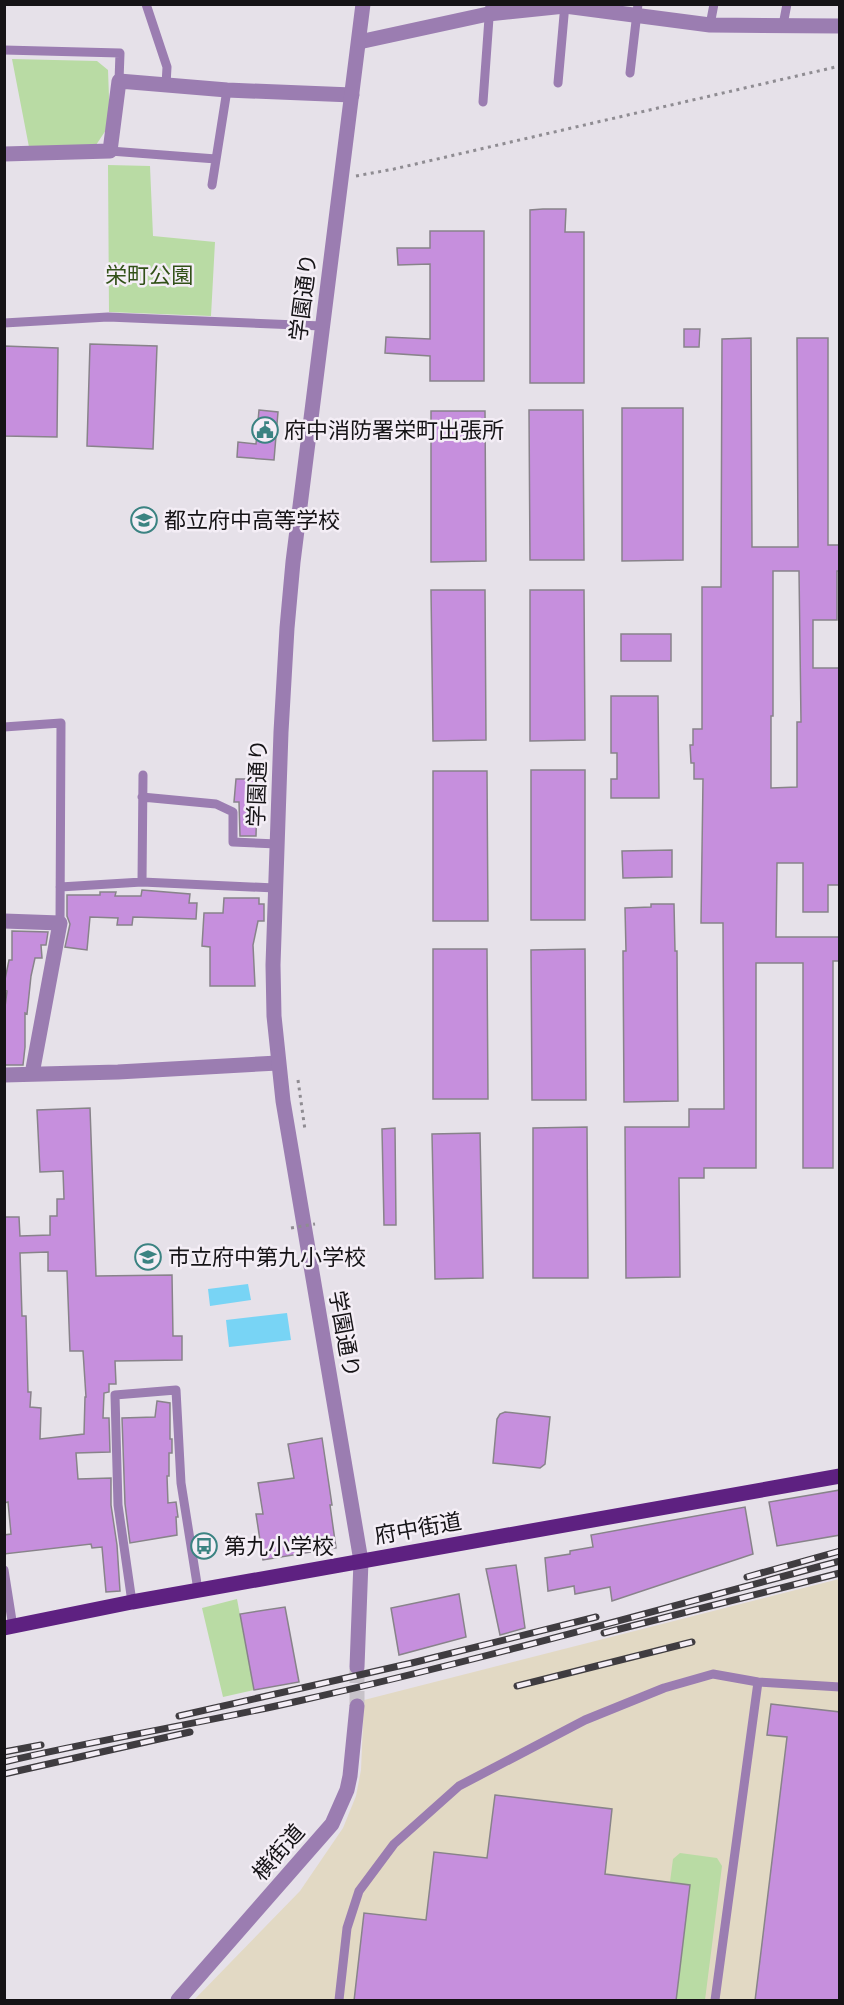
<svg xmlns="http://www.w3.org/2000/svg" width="844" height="2005" font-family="'Alegreya Sans','Noto Sans JP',sans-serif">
<rect width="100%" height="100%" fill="#e6e1e9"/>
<!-- industrial -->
<path fill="#e2d9c4" d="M839 1579V2000H194L300 1891 343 1828 356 1796 361 1770 364 1700Z"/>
<!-- green -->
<path fill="#b9dba4" d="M12 59 97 61 108 70 110 124 96 145 29 147Z
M108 165 150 166 153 236 215 242 211 316 109 312Z
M237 1599 254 1690 223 1697 202 1608Z
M680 1853 717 1858 722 1866 705 2000H676L690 1885 670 1882 673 1859Z"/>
<!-- water -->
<path fill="#78d4f5" d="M248 1284 251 1300 210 1306 208 1289Z
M287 1313 291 1340 229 1347 226 1320Z"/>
<!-- building -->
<path fill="#c68fdd" stroke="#88838a" stroke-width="1.5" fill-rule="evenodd" d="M543 209H566L565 232H584V383H530V210Z
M430 231H484V381H430V356L385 353 386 337 430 339V264L398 265 397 248H430Z
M684 329H700L699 347H684Z
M751 338 752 547H798L797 338H828V545H840V571H837V620H813V668H840V885H828V912H803V863H777L776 937H840V961H833V1168H803V963H756V1168H704V1178H679L680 1277 626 1278 625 1127H689V1109H724L723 923H701L703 779H694V763H691L690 745H693V729H702V587H721L722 339ZM773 571H799L801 722H797V787L771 788V716H773Z
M90 344 157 346 153 449 87 446Z
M4 346 58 348 57 437 4 436Z
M622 408H683V560L622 561Z
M259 410 278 412 274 460 237 457 238 442 256 444Z
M529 410H583L584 560H530Z
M431 411H485L486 561 431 562Z
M431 590H485L486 740 433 741Z
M530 590H584L585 740 530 741Z
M621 634H671V661H621Z
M611 696H658L659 798H611V779H617V753H611Z
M531 770H585V920H531Z
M433 771H487L488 921H433Z
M236 779H255L254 798H257L256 836H240L239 802H234Z
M672 850V877L623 878 622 851Z
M142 890 190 894 189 903H197L196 919 133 917 132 925H117L118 918 90 917 87 950 65 947 70 924 67 916V895H100V892H116L115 896H141Z
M224 898H259V904H264V921H258L253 945 255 986H210V947L202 946 204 913H223Z
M651 904H674L675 951H677L678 1101 624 1102 623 951H626L625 908 651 907Z
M12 931 48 932 46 945H41L42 958H35L31 976 27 1014 25 1013V1047L23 1065H4V1015L7 991 4 990V984L9 960H12Z
M433 949H487L488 1099H433Z
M585 949 586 1100H532L531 950Z
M90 1108 96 1276 172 1275 173 1336H182V1360L115 1361 116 1384H109V1392L104 1393 103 1418H109L110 1452 76 1453 78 1479 111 1478V1505L117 1545 120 1591 106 1592 102 1547 92 1548 91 1544 4 1554V1535L11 1534 8 1502 4 1503V1217H19L20 1236 50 1235V1216H57V1199H64L63 1171 40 1172 37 1110ZM48 1252V1271H67L70 1351H83L86 1397H85L84 1434 40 1439 41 1408 30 1407 31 1392H28L26 1316H22L20 1253Z
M587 1127 588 1278H533V1128Z
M395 1128 396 1225H384L382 1129Z
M480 1133 483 1278 435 1279 432 1134Z
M157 1401 170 1403V1439H172V1453H169V1476H167L168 1503 176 1502 178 1517H176L177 1535 130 1543 125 1504 122 1418 155 1417Z
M505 1412 550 1417 545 1464 540 1468 493 1463 497 1419 500 1414Z
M322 1438 332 1505H330L336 1548 263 1560 256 1514H263L258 1483 294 1478 288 1444Z
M840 1490V1535L777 1546 769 1502Z
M745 1507 753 1554 612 1601 610 1587 575 1594 574 1586 548 1591 545 1558 570 1554V1551L593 1547 591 1535Z
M516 1565 525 1628 500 1635 486 1569Z
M459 1594 466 1637 399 1655 391 1608Z
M285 1607 299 1682 254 1690 240 1614Z
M771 1704 840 1712V2001H755L787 1737 767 1735Z
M495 1795 612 1809 605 1874 690 1885 676 2001H354L364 1913 426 1920 434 1852 487 1858Z"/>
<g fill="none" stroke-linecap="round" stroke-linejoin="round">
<!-- tertiary-tunnel -->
<path stroke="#c7c2c9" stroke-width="15" stroke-dasharray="15 8" stroke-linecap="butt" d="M357 1706V1667"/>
<!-- path -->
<path stroke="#8f8c92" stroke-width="3" stroke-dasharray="3 4.5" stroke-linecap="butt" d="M356 176 394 169 840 66
M298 1080 305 1130"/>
<!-- service -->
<path stroke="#9b7db1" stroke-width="9" d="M146 4 167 67 166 85
M710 25 714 4
M783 25 787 4
M4 50 120 53 119 81
M630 73 638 4
M558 83 565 4
M483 102 490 4
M110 151 216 159
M212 185 227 90
M4 323 108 317 322 326
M4 727 61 723 60 923
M142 797 216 804 233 812V842L277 844
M142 882 143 775
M60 887 142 882 275 888
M4 1570 13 1627
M132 1602 118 1505 115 1395 176 1390 181 1483 198 1590
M339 2000 347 1928 359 1891 394 1844 459 1786 585 1720 664 1688 713 1674 758 1682 840 1687
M715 2000 758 1682"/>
<!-- minor -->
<path stroke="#9b7db1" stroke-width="15" d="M359 42 488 14 565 6 710 25 840 26
M4 154 110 151 119 81 227 90 352 95
M4 921 60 923 32 1074
M4 1075 118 1072 278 1063"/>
<!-- tertiary -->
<path stroke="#9b7db1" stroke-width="15" d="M357 1667 361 1561 283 1101 274 1016 273 965 281 732 287 628 293 562 363 4
M178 2000 332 1824 347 1790 350 1776 357 1706"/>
<!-- primary -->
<path stroke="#5e2181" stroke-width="15" d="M4 1628 132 1602 840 1476"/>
<!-- rail casing -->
<g stroke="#3f3c40" stroke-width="7">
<path id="rail" d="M747 1577 840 1551
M604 1633 840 1573
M517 1686 692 1642
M179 1716 412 1663 596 1617
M4 1752 41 1745
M4 1762C100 1739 198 1724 294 1702 477 1661 658 1610 840 1561
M4 1774 190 1732"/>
</g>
<!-- rail -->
<use href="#rail" stroke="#f4eef6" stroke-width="4.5" stroke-dasharray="14" stroke-linecap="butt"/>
<!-- path-bridge -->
<path stroke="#8f8c92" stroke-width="3" stroke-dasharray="3 4.5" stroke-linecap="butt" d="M291 1228 315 1224"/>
</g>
<!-- icons -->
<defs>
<g id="civic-ring" transform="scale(1.35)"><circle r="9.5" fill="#f4eef6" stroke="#3b8382" stroke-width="1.5"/><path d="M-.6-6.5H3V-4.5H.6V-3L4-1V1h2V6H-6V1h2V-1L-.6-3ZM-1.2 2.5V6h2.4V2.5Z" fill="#3b8382"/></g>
<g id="school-ring" transform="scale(1.35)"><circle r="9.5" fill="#f4eef6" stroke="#3b8382" stroke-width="1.5"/><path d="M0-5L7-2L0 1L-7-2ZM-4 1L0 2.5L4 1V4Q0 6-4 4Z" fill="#3b8382"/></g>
<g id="bus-ring" transform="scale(1.35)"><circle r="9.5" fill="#f4eef6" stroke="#3b8382" stroke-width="1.5"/><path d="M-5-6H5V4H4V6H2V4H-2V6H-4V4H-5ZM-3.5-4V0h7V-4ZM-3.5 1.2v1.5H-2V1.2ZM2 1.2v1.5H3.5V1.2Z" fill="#3b8382"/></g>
</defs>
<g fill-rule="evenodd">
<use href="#civic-ring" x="265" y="430"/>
<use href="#school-ring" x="144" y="520"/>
<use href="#school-ring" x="148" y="1257"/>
<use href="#bus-ring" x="204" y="1546"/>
</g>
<g text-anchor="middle" stroke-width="5" stroke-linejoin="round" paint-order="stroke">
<!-- park labels -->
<g font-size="22" fill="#325118" stroke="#f4eef6">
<text x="149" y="283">栄町公園</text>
</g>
<!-- street labels -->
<g font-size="22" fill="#151316" stroke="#f4eef6">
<text transform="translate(303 297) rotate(-83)" y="8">学園通り</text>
<text transform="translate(257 783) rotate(-88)" y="8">学園通り</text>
<text transform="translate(345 1334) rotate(80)" y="8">学園通り</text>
<text transform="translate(418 1528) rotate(-10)" y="8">府中街道</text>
<text transform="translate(278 1852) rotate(-49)" y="8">横街道</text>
</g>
<!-- poi labels -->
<g font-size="22" fill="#151316" stroke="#f4eef6" text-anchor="start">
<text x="284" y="438">府中消防署栄町出張所</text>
<text x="164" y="528">都立府中高等学校</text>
<text x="168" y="1265">市立府中第九小学校</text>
<text x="224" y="1554">第九小学校</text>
</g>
</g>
<!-- border -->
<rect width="844" height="2005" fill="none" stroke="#151316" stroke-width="12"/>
</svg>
